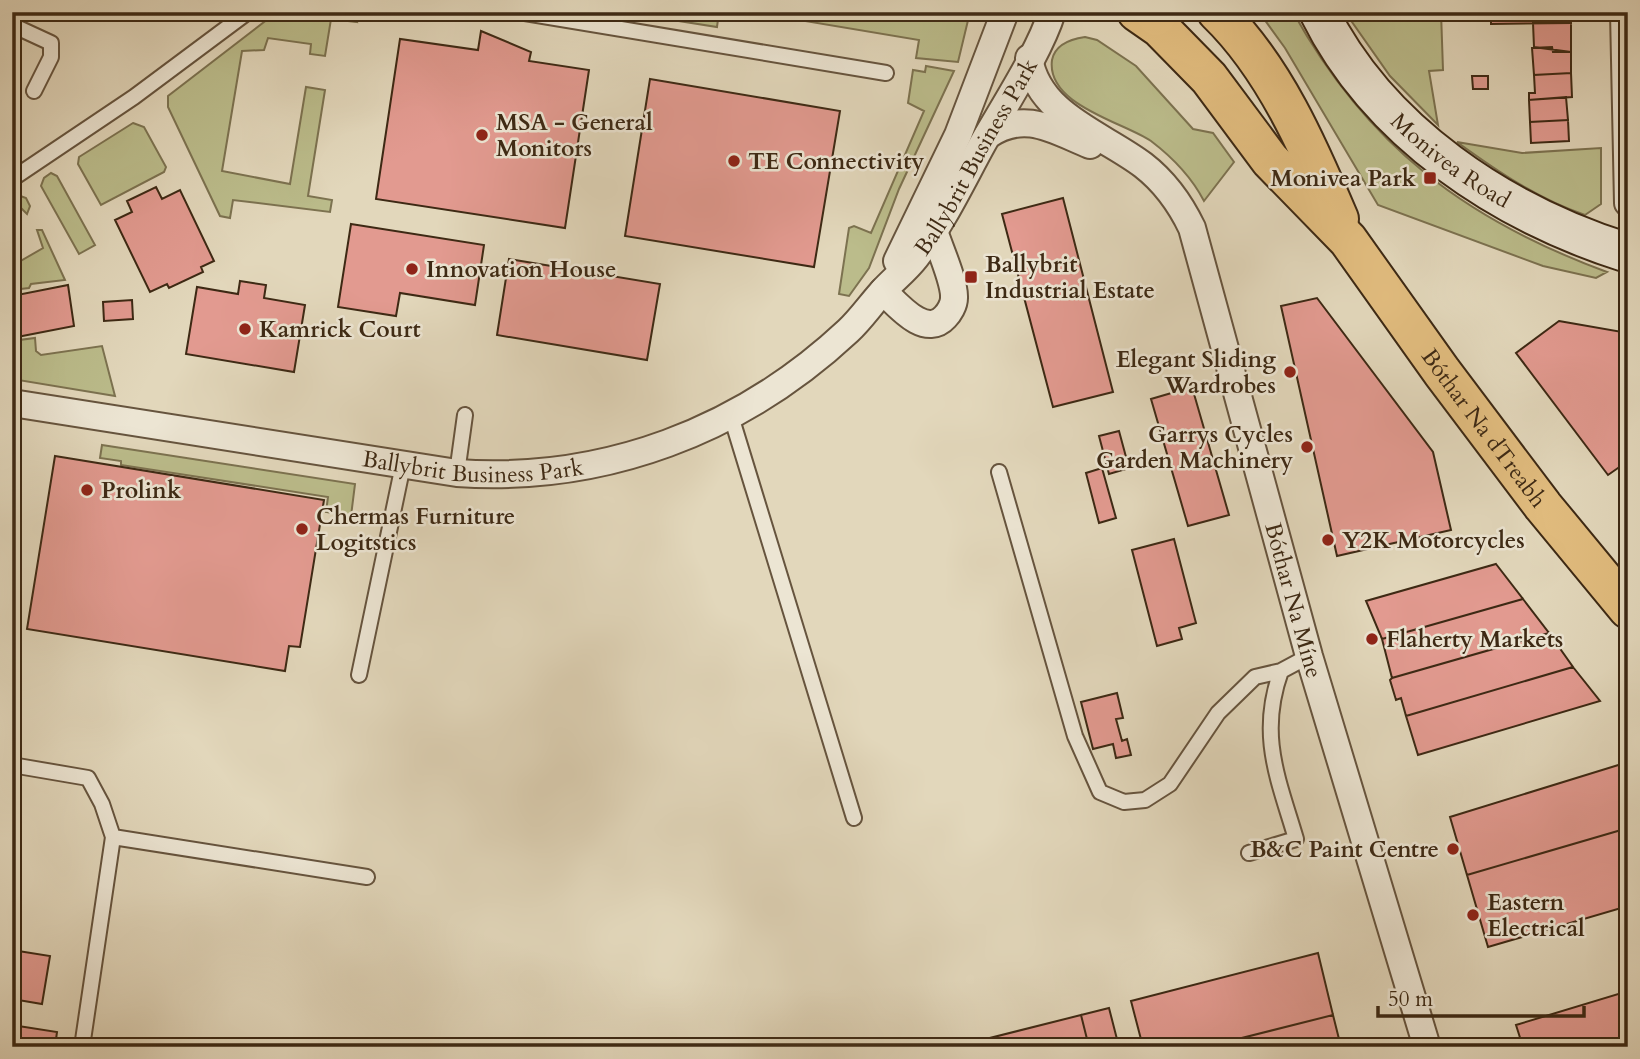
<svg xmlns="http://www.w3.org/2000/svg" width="1640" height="1059" font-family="Cardo,serif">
<rect width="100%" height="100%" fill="#e2d7bb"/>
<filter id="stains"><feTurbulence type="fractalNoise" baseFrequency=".00286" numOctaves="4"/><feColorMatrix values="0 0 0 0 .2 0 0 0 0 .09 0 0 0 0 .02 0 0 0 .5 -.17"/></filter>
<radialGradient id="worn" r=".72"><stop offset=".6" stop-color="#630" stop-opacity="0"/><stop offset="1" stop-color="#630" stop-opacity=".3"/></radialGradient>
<!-- green -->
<path fill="#bbbc8b" stroke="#7c7250" stroke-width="2" d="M277 12H354L357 22 331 19 325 56 310 54 311 44 268 38 264 50 242 51 222 171 290 184 306 87 325 90 308 196 332 200 330 212 233 200 230 218 220 216 168 107V96Z
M622 12H719L717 27Z
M751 12H970L958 62 916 58 919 40Z
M1259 12H1293C1367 146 1466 220 1607 272L1596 278 1543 266 1378 205 1285 48Z
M1345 12H1441L1443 70 1429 71 1438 125 1390 76Z
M1085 37 1097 40 1136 66 1193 129 1213 133 1234 162 1204 201C1192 178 1172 157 1151 141 1123 122 1046 105 1052 60 1055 45 1071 39 1085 37Z
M926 66 954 71 899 189 869 268 849 296 839 294 849 228 854 226 871 233 924 111 908 103 913 70 925 72Z
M133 123 144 127 166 167 164 172 101 205 78 164 79 157Z
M1457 142 1522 153 1601 148V204L1585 215C1538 199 1497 171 1457 142Z
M51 173 57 176 95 245 79 254 41 186 44 178Z
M15 194 26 198 30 206 27 214 22 209 12 214V195Z
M37 230H42L65 280 31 284 29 288 12 290V266L43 248Z
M35 338 36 351 41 355 102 346 115 396 12 379V341Z
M102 445 355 484 351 516 326 512 328 497 121 465V461L100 458Z"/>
<!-- building -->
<path fill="#e29a90" stroke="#3d2914" stroke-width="2" d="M1491 12H1571V23L1491 24Z
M1533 23H1571V52L1534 47Z
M481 31 531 52 529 61 589 70 565 228 376 199 400 39 478 50Z
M1552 47 1553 52H1571V73L1534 75 1532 48Z
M1571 73 1572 97 1529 100V93H1535L1534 75Z
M1472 76H1488V89H1473Z
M650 79 840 111 814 267 625 236Z
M1566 97 1568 120 1530 122 1529 100Z
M1568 120 1569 141 1531 143 1530 122Z
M156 187 162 199 180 190 214 261 201 267 203 272 169 288 167 284 150 292 115 220 132 212 127 201Z
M1063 198 1113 392 1053 407 1002 214Z
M351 224 484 245 475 305 400 293 396 316 338 307Z
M509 259 660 284 647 360 497 335Z
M240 281 266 285 264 298 305 305 294 372 186 354 197 287 238 294Z
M68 285 74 326 12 338V296Z
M1317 298 1433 452 1451 530 1337 556 1281 306Z
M132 300 133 319 104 321 103 302Z
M1559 321 1628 333V461L1608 475 1516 353Z
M1192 387 1229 515 1188 526 1151 399Z
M1119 431 1129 468 1109 474 1099 436Z
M55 456 324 500 300 647 289 646 285 671 27 629Z
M1102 468 1116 518 1099 523 1086 473Z
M1174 539 1196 623 1179 628 1182 639 1157 646 1132 550Z
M1496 564 1523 599 1382 639 1366 601Z
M1523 599 1549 633 1392 678 1382 639Z
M1549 633 1573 667 1406 716 1401 698 1396 700 1390 680 1392 678Z
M1573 667 1600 701 1418 755 1406 716Z
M1117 693 1123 718 1116 719 1122 741 1127 739 1131 755 1116 758 1113 744 1093 749 1081 702Z
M1628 762V828L1467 875 1450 817Z
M1628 828V906L1488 947 1467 875Z
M12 950 50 956 42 1004 12 999Z
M1318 953 1333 1015 1206 1047H1143L1131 1001Z
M1628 991V1047H1523L1516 1025Z
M1109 1008 1119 1047H1089L1081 1015Z
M1081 1015 1089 1047H954Z
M1333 1015 1341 1047H1206Z
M12 1025 57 1032 55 1047H12Z"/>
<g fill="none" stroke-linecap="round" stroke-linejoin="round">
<!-- lane casing -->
<g stroke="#66543e" stroke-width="18">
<path id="lane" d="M519 12 886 73
M12 25 51 43V57L34 91
M12 179 134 97 248 12
M731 416 854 818
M999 472 1075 736 1100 792 1124 802 1145 800 1170 784 1218 713 1255 677 1281 671 1309 656
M457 473 465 415
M359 675 403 465
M12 765 88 778 102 804 113 837 82 1047
M113 837 367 877
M1249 853 1296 839C1278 778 1258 735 1281 671"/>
</g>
<!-- street casing -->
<g stroke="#66543e" stroke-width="30">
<g id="street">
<path d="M1624 12 1628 203"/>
<path id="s1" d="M1029 58C1038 115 1102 134 1143 165 1165 182 1180 203 1192 228L1309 656 1427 1047"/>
<path d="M988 135C1025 110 1053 130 1090 145"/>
<path d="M897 261 958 135 1005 12"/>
<path d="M883 291C897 304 925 339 945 317 949 313 954 305 954 298 955 282 939 247 934 231"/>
<path id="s2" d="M12 403 457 473C604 483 741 431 848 331 861 319 871 304 883 291 894 279 906 270 916 257 943 222 962 181 983 143 1004 106 1040 51 1052 12"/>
</g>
</g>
<!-- secondary casing -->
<g stroke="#3d2914" stroke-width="42">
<g id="secondary">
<path id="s3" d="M1319 12C1379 133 1503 214 1628 253"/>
</g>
</g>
<!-- highway casing -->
<g stroke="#3d2914" stroke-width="42">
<g id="highway">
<path id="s4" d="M1137 12 1160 28 1209 78 1270 160 1348 240 1442 372 1543 506 1628 609"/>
<path d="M1217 12C1274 67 1309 148 1339 219"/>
</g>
</g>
<!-- lane -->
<use href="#lane" stroke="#ece5d3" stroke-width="14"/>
<!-- street -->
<use href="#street" stroke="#ece5d3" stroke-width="26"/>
<!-- secondary -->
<use href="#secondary" stroke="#ece5d3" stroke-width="38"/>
<!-- highway -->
<use href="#highway" stroke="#e1bc7e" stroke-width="38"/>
</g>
<!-- markers -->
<g fill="#8f2418" stroke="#ece5d3" stroke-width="2.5">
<circle cx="482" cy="135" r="7"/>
<circle cx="734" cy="161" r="7"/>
<rect x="1423" y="171" width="14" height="14" rx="3.5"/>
<circle cx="412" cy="269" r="7"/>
<rect x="964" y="270" width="14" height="14" rx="3.5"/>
<circle cx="245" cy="329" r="7"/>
<circle cx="1290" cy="372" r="7"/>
<circle cx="1307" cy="447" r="7"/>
<circle cx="87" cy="490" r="7"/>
<circle cx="302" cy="529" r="7"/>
<circle cx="1328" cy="540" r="7"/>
<circle cx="1372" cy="639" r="7"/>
<circle cx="1453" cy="849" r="7"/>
<circle cx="1473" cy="915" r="7"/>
</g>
<g text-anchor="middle" stroke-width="5" stroke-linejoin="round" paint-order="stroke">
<!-- poi labels -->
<g font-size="23" font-weight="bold" fill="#3d2914" stroke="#ece5d3" text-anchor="start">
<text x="496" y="130">MSA - General<tspan x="496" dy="26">Monitors</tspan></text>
<text x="748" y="169">TE Connectivity</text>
<text x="1416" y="186" text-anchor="end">Monivea Park</text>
<text x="985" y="272">Ballybrit<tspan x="985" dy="26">Industrial Estate</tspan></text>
<text x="426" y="277">Innovation House</text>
<text x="259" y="337">Kamrick Court</text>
<text x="1276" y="367" text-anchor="end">Elegant Sliding<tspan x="1276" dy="26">Wardrobes</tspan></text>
<text x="1293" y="442" text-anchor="end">Garrys Cycles<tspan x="1293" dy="26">Garden Machinery</tspan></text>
<text x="101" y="498">Prolink</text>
<text x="316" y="524">Chermas Furniture<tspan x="316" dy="26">Logitstics</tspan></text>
<text x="1342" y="548">Y2K Motorcycles</text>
<text x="1386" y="647">Flaherty Markets</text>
<text x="1439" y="857" text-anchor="end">B&amp;C Paint Centre</text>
<text x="1487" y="910">Eastern<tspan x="1487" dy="26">Electrical</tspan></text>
</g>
<!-- street labels -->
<g font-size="23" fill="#3d2914" stroke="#ece5d3">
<text dy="8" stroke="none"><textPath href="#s2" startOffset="1096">Ballybrit Business Park</textPath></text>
<text dy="8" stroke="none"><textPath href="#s3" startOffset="201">Monivea Road</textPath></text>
<text dy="8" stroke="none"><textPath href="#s4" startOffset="544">Bóthar Na dTreabh</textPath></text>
<text dy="8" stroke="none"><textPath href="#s2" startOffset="466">Ballybrit Business Park</textPath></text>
<text dy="8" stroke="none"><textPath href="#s1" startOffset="628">Bóthar Na Míne</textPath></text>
</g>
</g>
<!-- margin -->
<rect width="1640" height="1059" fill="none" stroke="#e2d7bb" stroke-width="42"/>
<rect x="14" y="14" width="1612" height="1031" fill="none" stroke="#3d2914" stroke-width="3.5"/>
<rect x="21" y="21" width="1598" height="1017" fill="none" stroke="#3d2914" stroke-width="2"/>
<!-- scale -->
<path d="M1378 1006v10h206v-10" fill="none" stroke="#3d2914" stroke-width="3.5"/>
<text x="1388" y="1006" font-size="21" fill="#3d2914" stroke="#ece5d3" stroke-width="5" paint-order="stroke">50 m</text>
<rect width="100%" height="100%" filter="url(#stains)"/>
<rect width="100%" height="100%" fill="url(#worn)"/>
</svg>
